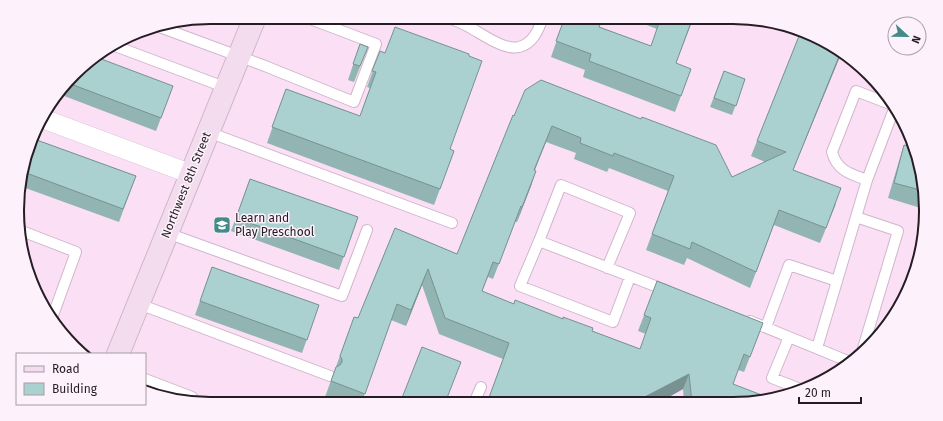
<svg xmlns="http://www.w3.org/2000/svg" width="943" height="421" font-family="'Fira Sans',sans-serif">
<rect width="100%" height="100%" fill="#fadff5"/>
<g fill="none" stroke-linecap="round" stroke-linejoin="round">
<!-- lane casing -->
<g stroke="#d0b6cb" stroke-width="12">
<path id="lane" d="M446 17C454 20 462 23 469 27 482 34 505 51 519 47 533 44 539 29 543 17
M157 26 265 66 354 102 376 44 305 17
M115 46 227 88
M208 132 452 223
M867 180C851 174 837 171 832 152L856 91 890 104
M19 230 76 252 52 318
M167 233 342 296 367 230
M539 241 520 286 613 322 630 277
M607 268 630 213 561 185 539 241 668 291
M837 281 856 217
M139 304 330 376
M750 321 850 362
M766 327 789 265 837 281 817 348
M789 337 772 378 803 390
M861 355 898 231 856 217 867 180 894 109
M145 379 192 397
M474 403 481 387"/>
</g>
<!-- street casing -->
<g stroke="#d0b6cb" stroke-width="20">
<path id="street" d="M41 118 191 174"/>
</g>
<!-- secondary casing -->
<g stroke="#d0b6cb" stroke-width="24">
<path id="secondary" d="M118 354 255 17"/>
</g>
<!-- lane -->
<use href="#lane" stroke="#fff" stroke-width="10"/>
<!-- street -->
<use href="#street" stroke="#fff" stroke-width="19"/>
<!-- secondary -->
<use href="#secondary" stroke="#f2dcee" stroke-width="22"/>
</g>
<!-- wall -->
<path fill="#92b4b2" d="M565 17 599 27 651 46 657 29 639 22 641 17H694L676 63 691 69 675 112 583 77 585 70 551 57Z
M748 20 768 23 766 26Z
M801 31 843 55 841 54 793 170 836 204 820 243 774 225 750 288 687 258 684 265 646 250 668 191 609 168 607 172 574 159 576 153 546 142 535 170 531 186 517 222H515L493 279 488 277 482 291 514 304 592 331 640 349 646 334 638 331 657 281 763 323 744 372 738 370 733 384 758 402 684 403 683 389 658 403H487L503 359 439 334 422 285 406 326 391 320 361 404H342L325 397 354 317 358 318 395 228 457 254 513 115 732 177 765 162 751 156Z
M360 44 368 47 354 82 348 80Z
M380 51 385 53 469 56 450 149 454 151 434 205 267 143 286 89 360 116 370 88 367 87Z
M83 65 173 86 156 131 59 94Z
M724 71 745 79 732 115 710 107Z
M34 139 136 176 119 222 20 186 21 173Z
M904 145 912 147 926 198 924 209 888 198 899 161Z
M250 179 358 217 339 270 231 231Z
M917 266 916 273 913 278Z
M212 267 319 305 302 353 195 315Z"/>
<!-- shaded-wall -->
<path fill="#779291" d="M840 54H841L787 185 793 170Z
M552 126 546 142 528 186 534 170Z
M536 171 531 186 517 222 522 207Z
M428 269 422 285 406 326 411 310Z
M689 374 683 389 658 403H633Z"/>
<!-- building -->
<path fill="#aad1cf" stroke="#779291" d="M565 17H603L599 27 651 46 661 17H693L676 63 691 69 681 96 589 61 591 54 556 41Z
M395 27 469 54V56L482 61 450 149 454 151 440 189 272 127 286 89 360 116 376 72 372 71 380 51 385 53Z
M801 31 840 54 793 170 841 188 826 228 779 210 756 272 692 242 690 249 652 234 674 176 614 153 613 156 580 143 581 138 552 126 534 170 536 171 522 207 521 206 499 264 493 262 482 291 514 304 515 300 563 319V317L593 328 592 331 640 349 651 318 644 315 657 281 763 323 750 357 744 354 733 384 772 399 758 402 692 403 689 374 633 403H487L509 343 445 318 428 269 411 310 397 304 365 394 331 381 336 367 340 365 342 362V359L340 356 354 317 358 318 395 228 457 254 513 115 514 116 525 90 541 80 641 119 642 117 716 145 732 177 786 152 757 141Z
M360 44 368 47 360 66 353 64Z
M96 57 173 86 161 118 68 83 83 65Z
M724 71 745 79 736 106 714 98Z
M34 139 136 176 123 209 21 171Z
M904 145 912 147 924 191 894 183Z
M250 179 358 217 344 257 236 218Z
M212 267 319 305 307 340 200 301Z
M422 347 461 362 445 403H400Z"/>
<!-- icons -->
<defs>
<g id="school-square" transform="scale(0.9)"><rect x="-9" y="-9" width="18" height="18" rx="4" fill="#438b88" stroke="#fdf2fb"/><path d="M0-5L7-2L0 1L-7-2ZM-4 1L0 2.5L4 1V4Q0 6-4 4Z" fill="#fff"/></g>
</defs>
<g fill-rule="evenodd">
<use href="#school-square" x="222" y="225"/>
</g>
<g text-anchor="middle" stroke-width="3" stroke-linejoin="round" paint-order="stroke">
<!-- street labels -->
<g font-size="12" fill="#251c24" stroke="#fdf2fb">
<text transform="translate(186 185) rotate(-68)" y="4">Northwest 8th Street</text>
</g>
<!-- poi labels -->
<g font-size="12" fill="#251c24" stroke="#fdf2fb" text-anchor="start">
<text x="235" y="222">Learn and<tspan x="235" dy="14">Play Preschool</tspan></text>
</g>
</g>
<!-- crop -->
<path d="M0 0H943V421H0ZM210 24H733A186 186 0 0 1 919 210V211A186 186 0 0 1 733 397H210A186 186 0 0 1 24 211V210A186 186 0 0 1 210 24Z" fill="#fdf2fb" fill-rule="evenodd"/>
<path fill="none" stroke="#251c24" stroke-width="2" d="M210 24H733A186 186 0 0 1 919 210V211A186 186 0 0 1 733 397H210A186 186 0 0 1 24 211V210A186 186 0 0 1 210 24Z"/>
<!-- legend -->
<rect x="16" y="353" width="130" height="52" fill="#fdf2fb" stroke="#a79ca5"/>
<rect x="24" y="366" width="20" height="6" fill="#f2dcee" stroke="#a79ca5"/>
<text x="52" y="373" font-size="12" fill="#251c24">Road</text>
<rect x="24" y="383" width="20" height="12" fill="#aad1cf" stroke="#a79ca5"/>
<text x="52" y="393" font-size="12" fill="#251c24">Building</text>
<!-- north arrow -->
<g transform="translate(907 36) rotate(112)"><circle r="19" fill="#fdf2fb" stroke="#a79ca5"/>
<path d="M0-3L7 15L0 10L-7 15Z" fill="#438b88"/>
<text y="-6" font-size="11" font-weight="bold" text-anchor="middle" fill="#251c24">N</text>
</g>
<!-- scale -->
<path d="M799 397v6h62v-6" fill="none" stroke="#251c24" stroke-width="2"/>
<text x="805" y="397" font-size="12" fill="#251c24" stroke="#fdf2fb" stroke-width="3" paint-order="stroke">20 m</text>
</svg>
